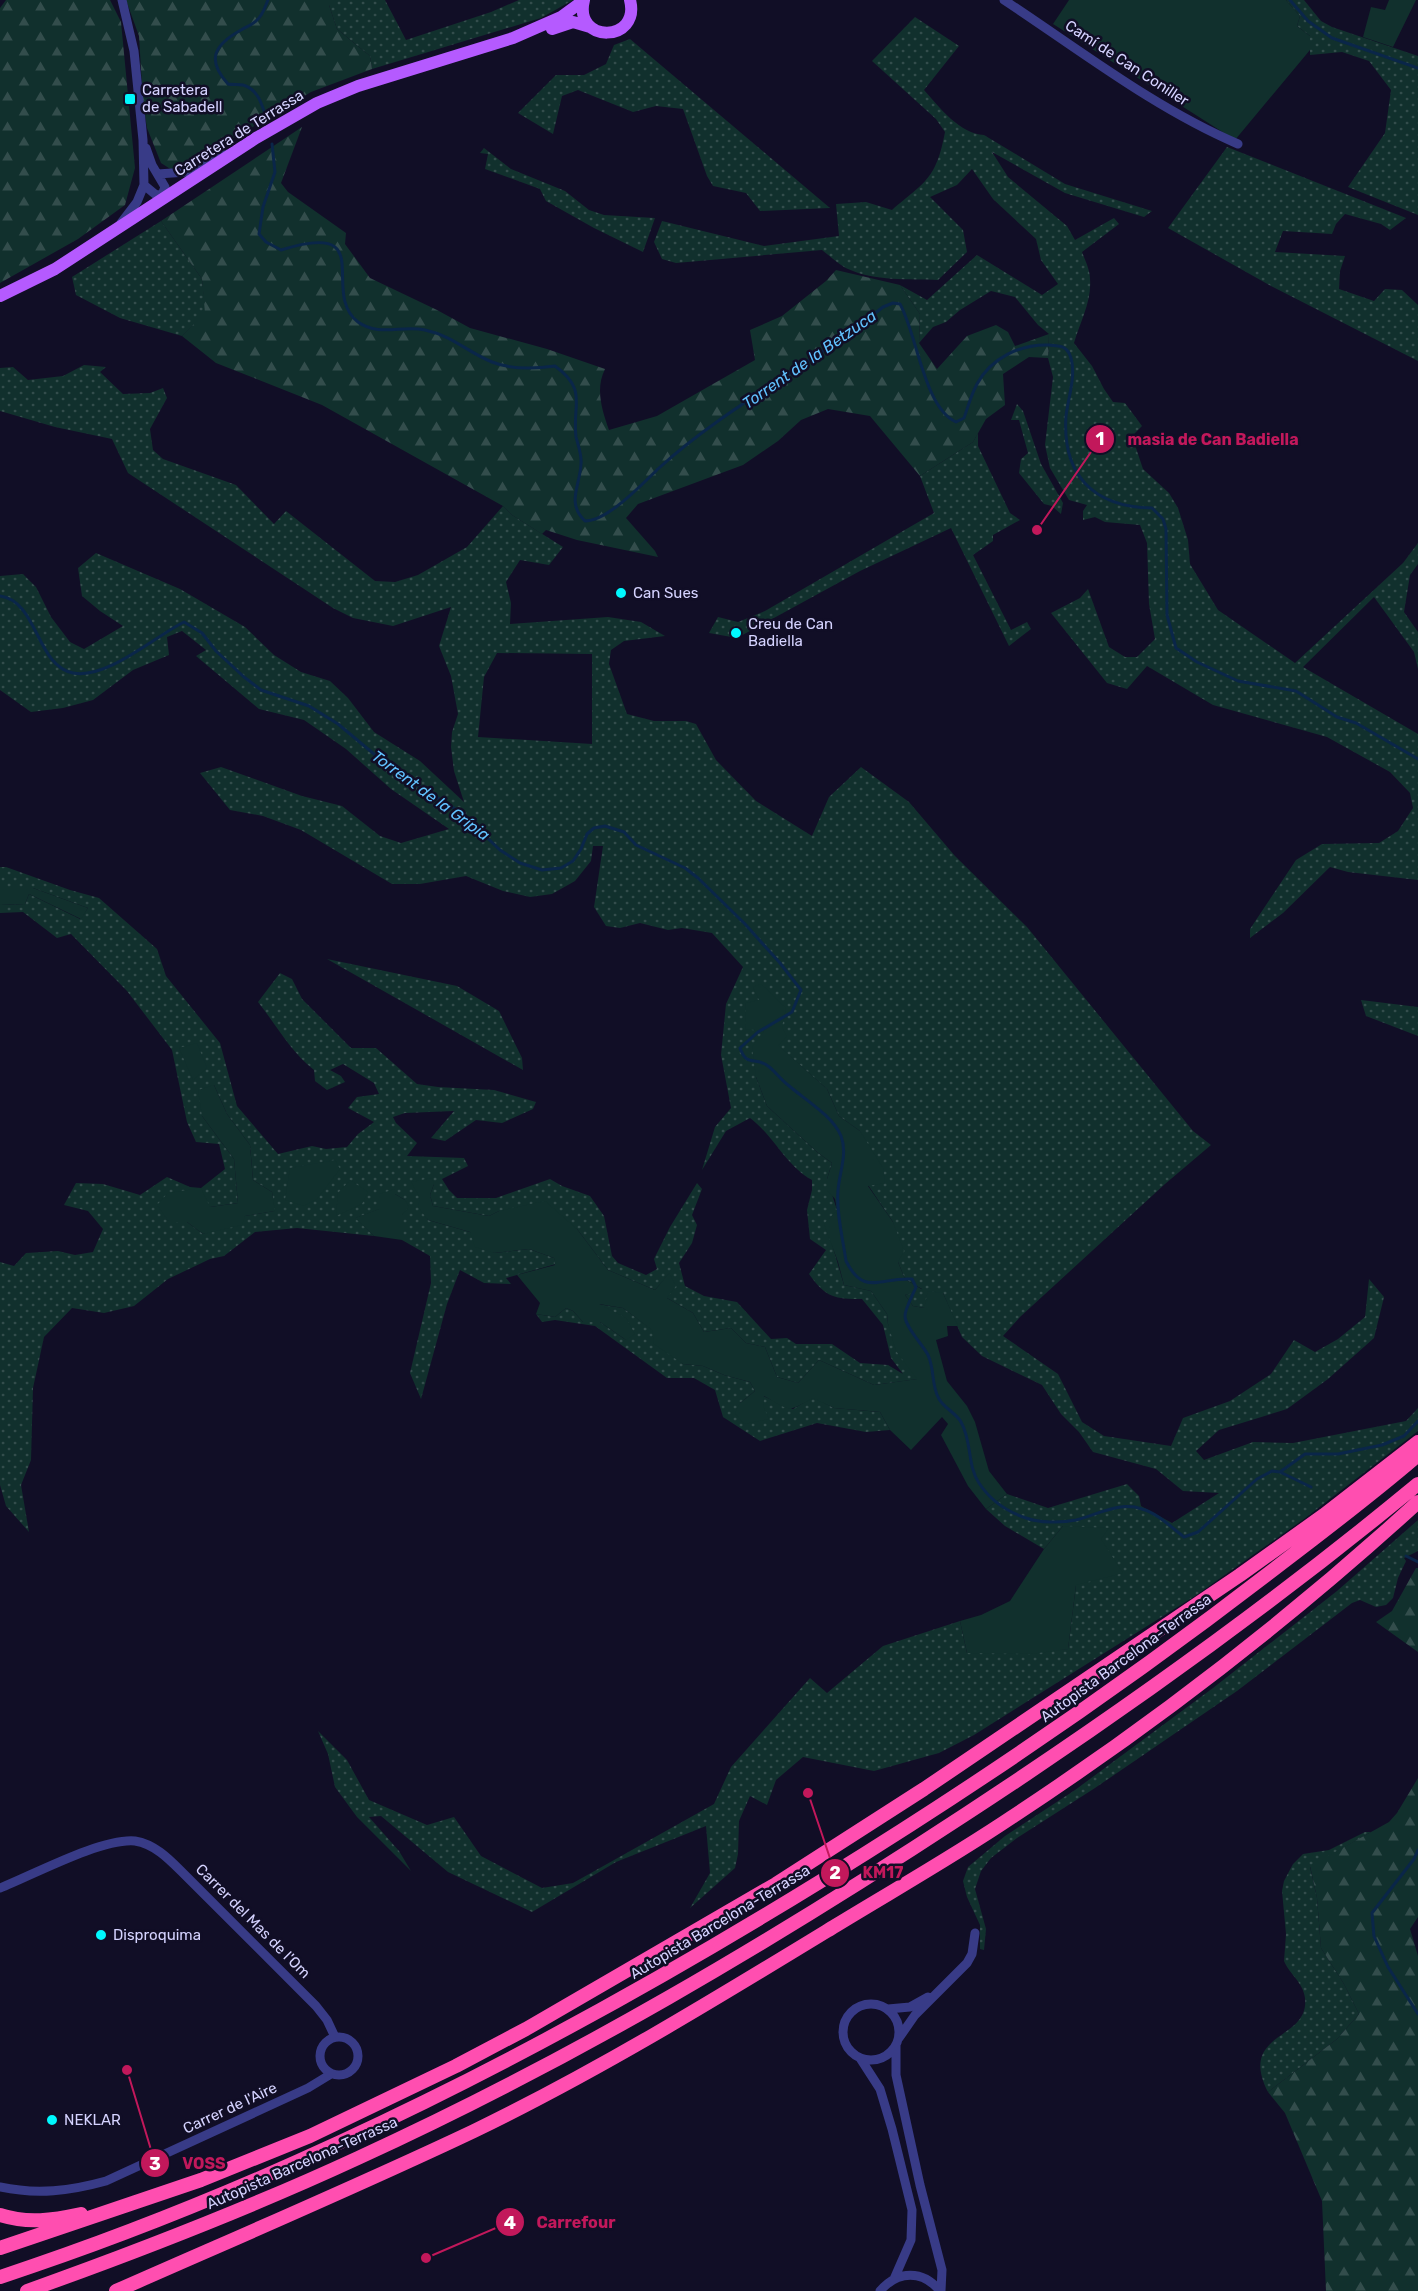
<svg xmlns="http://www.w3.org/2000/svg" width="1418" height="2291" font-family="Rubik,sans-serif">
<defs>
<pattern id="grass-dots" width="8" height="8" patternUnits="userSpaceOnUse" patternTransform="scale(1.5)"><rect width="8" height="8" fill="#11302d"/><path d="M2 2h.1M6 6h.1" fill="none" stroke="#334d4c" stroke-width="1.8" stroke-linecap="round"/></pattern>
<pattern id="forest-firs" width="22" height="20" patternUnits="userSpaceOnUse" patternTransform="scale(1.5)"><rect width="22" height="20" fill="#11302d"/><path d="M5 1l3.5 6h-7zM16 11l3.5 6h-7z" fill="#334d4c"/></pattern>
</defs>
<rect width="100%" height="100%" fill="#110e26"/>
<!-- grass -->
<path fill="url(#grass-dots)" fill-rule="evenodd" d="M329 0H385L406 40 491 12 519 0H573L541 18 372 69 370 56 337 29 329 5Z
M1286 0H1304L1321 21 1332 27 1418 56V215L1348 187 1385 133 1391 90 1369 61 1342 52 1310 55V36L1297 26 1300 16Z
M915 17 959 46 924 90C940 108 960 134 984 135L1065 184 1152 211 1144 217 1065 193 992 152 1008 177 1067 226 1075 240 1114 218 1119 224 1082 252C1085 260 1090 270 1090 279 1092 301 1080 322 1074 343L1092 366 1104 389 1113 402 1125 403 1142 426 1132 436 1143 469 1169 493 1178 508 1188 540 1190 564 1218 610 1295 663 1403 563 1418 543V564L1410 575 1404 612 1418 632V669L1414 652 1374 597 1303 667 1418 734V880L1348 872 1330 867 1283 913 1250 938V929L1296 860 1322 844 1379 843 1398 831 1413 808 1410 793 1390 772 1327 737 1213 705 1147 666 1127 689 1107 683 1051 613 1080 598 1088 589 1109 647 1125 657H1137L1155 639 1149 604 1147 543 1140 525 1105 522 1095 517 1083 520V511L1087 505 1069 500 1050 468 1045 445 1053 377 1048 358 1049 334 1038 325 1015 297 991 291 960 310 946 322 933 327 919 343 920 314 900 285 927 300 977 255 1042 295 1058 284 1041 260 1036 239 993 199 972 169 957 185 930 197 963 230 967 252 938 280C910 279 874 281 848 269 839 265 830 256 822 250L676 263 662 259 654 242 662 221 764 246 839 236 836 204 866 202 892 210C926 181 936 179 945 132L936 119 872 61Z
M630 39 830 208 760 211 746 193 713 186 707 176 683 109 656 106 633 112 578 90 562 96 553 134 518 113 556 75H584L606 64 614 45Z
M1227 147 1406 218 1390 230 1381 224 1345 214 1336 224 1332 234 1283 231 1275 252 1345 256 1340 271 1339 289 1374 301 1385 289 1402 290 1418 305V361L1271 286 1168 228Z
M484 148 511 169 565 191 589 210 604 215 655 218 643 252 594 228 546 201 540 189 485 169 488 154 480 153Z
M161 221 202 279 206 313 182 336 120 318 76 295 72 277Z
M84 365 106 367 100 372 123 394 150 393 163 388 167 398 150 429 153 450 163 459 236 485 274 524 286 511 375 581 395 582 418 575 467 547 503 506 512 515 563 547 549 565 520 560 506 582 511 603 510 624 608 617 641 622 665 636 624 641 611 650 609 664 627 714 654 721H686L696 724 716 760 756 801 812 836 829 797 861 767 909 802 955 856 1027 927 1193 1131 1211 1145 1165 1184 1020 1317 1003 1336 1058 1374 1082 1422 1104 1436 1171 1446 1183 1418 1230 1401 1271 1374 1294 1340 1315 1352 1338 1339 1365 1317 1369 1279 1384 1297 1374 1338 1328 1379 1287 1409 1219 1430 1196 1451 1204 1460 1253 1442 1293 1443 1406 1421 1418 1408V1431L1304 1519 1195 1596 974 1735 939 1753 874 1771 803 1757 776 1780 767 1805 750 1796 739 1821 738 1854 735 1868 690 1908 710 1873 706 1826 616 1862 532 1912 448 1872 381 1816 369 1817 399 1851 411 1871 357 1817 335 1787 328 1754 318 1731 347 1760 369 1800 427 1825 454 1817 481 1856 542 1888 573 1883 714 1804 731 1767 810 1678 827 1693 883 1646 960 1621 967 1653 1068 1649 1076 1585 1063 1526 1044 1549 1005 1526 986 1509 1007 1494 1048 1508 1127 1484 1139 1496 1141 1506 1172 1523 1219 1493 1183 1491 1156 1469 1093 1452 1079 1432 1061 1414 1042 1385 982 1356 962 1337 943 1293 924 1308 913 1306 905 1295 922 1289 905 1279 898 1262 893 1222 868 1185 860 1131 839 1116 827 1089 777 1045 759 1000 764 1031 756 1077 767 1106 817 1152 832 1163 827 1179 837 1210 832 1244 844 1285 871 1291 887 1314 888 1324 918 1379 874 1385 819 1360 798 1383 777 1377 765 1347 746 1343 731 1328 704 1332 693 1313 667 1298 669 1274 655 1290 608 1270 577 1229 499 1211 489 1216 433 1206 430 1195 434 1184 420 1198 428 1220 470 1232 494 1253 529 1249 554 1258 556 1264 506 1278 511 1284 484 1283 460 1270 447 1304 421 1399 410 1373 431 1283 430 1256 402 1240V1215L405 1200 395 1194V1190L380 1209 356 1218 374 1236 297 1228 255 1232 224 1256 210 1259 168 1279 134 1306 104 1313 72 1308 44 1337 33 1388 31 1460 21 1485 29 1532 6 1506 0 1485V1262L14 1266 26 1253 58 1251 75 1255 93 1252 103 1229 88 1211 64 1205 76 1183 103 1184 140 1195 167 1177 190 1187 201 1188 225 1169 219 1144 196 1142 187 1122 172 1050 127 991 71 934 57 938 23 912 0 913V905L25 904 29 894 80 919 88 908 33 888H0V867H6L70 890 99 898 157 949 166 976 220 1043 237 1106 278 1154 312 1146 326 1149 347 1147 358 1134 374 1122 348 1108 357 1097 379 1094 374 1083 343 1064 330 1070 341 1076 345 1082 327 1090 315 1081 314 1070C291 1052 277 1026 258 1002L280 973 292 979 302 999 351 1048H376L417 1084 438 1087 494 1090 536 1102 533 1109 502 1123 476 1120 445 1141 431 1138 454 1111 405 1113 393 1117 396 1123 417 1143 407 1156 464 1158 468 1166 442 1179 449 1190 457 1198H496L550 1179 562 1186 590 1196 604 1216 612 1256 618 1263 646 1275 657 1269 654 1259 670 1227 697 1183 702 1189 692 1215 697 1225 692 1243 679 1263 685 1286 704 1296 737 1302 771 1339 787 1338 796 1344H832L860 1363 888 1365 903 1374 891 1358 883 1325 862 1299C835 1299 826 1298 809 1274L826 1250 810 1239 807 1210 812 1190V1180C786 1166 774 1136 750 1118L726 1131 702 1170 715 1127 731 1108 721 1055 726 1004 743 967 712 933 682 928 668 930 640 923 620 928 606 926 594 907 603 846H593L591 861 575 881 552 894 530 897 503 891 466 876 420 884H392L301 830 263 816 230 810 200 773 221 767 302 796 342 806 380 836 401 843 449 829 391 789 346 749 304 720 259 709 196 656 206 650 182 631 167 637 169 655 133 670 93 700 63 708 31 712 0 690V576L23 574 36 587 51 617 70 642 84 649 123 626 100 611 82 596 78 568 96 553 180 589 245 627 274 655 301 672 330 681 348 698 374 732 420 761 464 802 454 771 451 747 452 732 458 714 451 676 439 646 451 607 393 626 353 618 333 608 128 473 112 439 55 427 0 411V368L13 367 28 380 63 376ZM497 653 592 654V744L478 737 484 677ZM214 1085 227 1114 250 1145 253 1180 272 1192 274 1211 245 1216 203 1234 187 1222 210 1207 238 1203 234 1159 202 1116Z
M1017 404 1023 411 1041 464 1063 503 1061 514 1052 506 1044 504 1019 473 1021 459 1028 453 1019 420H1011Z
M978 433V446L1010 513 1020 520 993 535V541L973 555 1011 630 1027 622 1031 629 1009 646 951 528 860 571 737 638 709 633 718 617 738 622 765 611 934 513 920 476 973 442Z
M327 959 457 986 499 1011 522 1058 523 1070Z
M1361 1000 1418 1007V1036L1366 1016Z
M597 1304 623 1308 653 1330 683 1364 703 1366 724 1375 750 1382 755 1391 740 1403 763 1406V1396L793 1409 813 1397 834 1408 880 1412 890 1430 866 1432 817 1423 760 1441 723 1417 715 1390 694 1378H667L595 1326 555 1320 542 1322 536 1314 555 1317 566 1308 573 1311 583 1322H600L626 1340Z
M1418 1520V1551L1404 1558 1406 1561 1398 1578 1393 1598 1386 1605 1376 1607 1360 1600 1352 1603 1237 1691 1095 1788 1017 1838 991 1858 981 1871 975 1889 986 1929 984 1950 980 1949V1925L967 1897 963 1881 968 1867 1005 1836 1075 1790 1213 1688 1337 1591Z
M1365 1832H1371L1310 1867 1317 1898 1321 1948 1344 1984 1359 2014 1337 2039 1268 2092C1237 2031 1310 2041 1305 1998 1303 1982 1290 1975 1284 1961L1286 1934 1282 1891 1284 1881 1293 1864 1303 1854 1329 1850Z"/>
<!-- forest -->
<path fill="url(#forest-firs)" d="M6 0H110L121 22 135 168 125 205 78 239 0 283V8Z
M126 0H329V5L337 29 370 56 372 69 311 92 193 163 172 170 161 163 147 128 143 102 139 36Z
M302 127 281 183 288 192 346 233 345 244 370 278 437 310 470 328 547 349 605 369C595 389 602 410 609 430L657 416 755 360 750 330 782 316 826 281 836 270 900 285 920 314 919 343 937 369 967 336 996 325 1008 332 1015 346 1049 334 1048 358 1029 357 1003 374 1005 405 986 419 973 442 920 476 870 416 828 409 801 420 778 441 743 465 638 504 626 518 655 551 658 557 577 540 546 530 542 534 512 515 503 506 322 405 216 363 182 336 205 313 202 279 161 221Z
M1416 1568H1418V1652L1376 1622 1392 1611Z
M1418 1778V1917L1410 1929 1418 1956V2291H1326L1322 2201 1285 2113 1268 2092 1337 2039 1359 2014 1344 1984 1321 1948 1317 1898 1310 1866 1389 1822 1397 1813Z"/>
<!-- garden -->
<path fill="#11302d" d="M1069 0H1286L1300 16 1297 26 1310 36V50L1235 140 1053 24Z
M1389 0H1416L1393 47 1363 37 1371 7 1385 10Z
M0 888H33L88 908 81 919 29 894 25 904 0 905Z
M761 984 786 1008 782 1027 787 1037 778 1045 827 1089 839 1116 860 1131 883 1168 885 1183 868 1186 893 1222 904 1251 898 1262 905 1279 923 1290 905 1295 913 1306 924 1308 928 1291 943 1293 958 1326H947L948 1336 936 1340 947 1381 967 1406 975 1422 989 1471 1007 1494 986 1509 968 1486 941 1435 948 1424 942 1417 911 1450 890 1430 880 1412 834 1408 813 1398C786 1413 791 1411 764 1396L763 1406 769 1419 744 1424 735 1413 740 1403 755 1391 750 1382 724 1375 703 1366 683 1364 654 1344 652 1330 623 1308 599 1304 626 1318 635 1334 626 1340 600 1322H583L573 1311 566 1308 555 1317 536 1314 540 1303 517 1275 555 1265 554 1258 529 1249 494 1253 475 1247 470 1232 428 1220 418 1207 420 1198 411 1182 432 1178 434 1184 430 1195 433 1206 489 1216 499 1211 545 1201 577 1229 608 1270 655 1290 669 1273 676 1286 667 1298 693 1313 704 1332 731 1328 746 1343 765 1347 777 1377 798 1383 819 1360 874 1385 917 1379 896 1351 888 1324 887 1314 871 1291 844 1285 838 1262 824 1224 837 1210 835 1199 827 1190V1179L832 1163 817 1152 767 1106 756 1077 752 1047 764 1031 745 1029 746 1003 759 1000 753 987Z
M197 1043 207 1068 193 1080 179 1048Z
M214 1085 227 1114 250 1145 253 1180 272 1192 275 1211 245 1216 242 1225 203 1234 187 1222H169L157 1205 168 1193 201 1188 210 1207 238 1203 234 1159 202 1116 198 1090Z
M335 1160 340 1169 317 1199 304 1206 285 1200 290 1168Z
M350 1180 368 1192 362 1204 336 1216 338 1193Z
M395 1189V1194L405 1200 409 1207 402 1215V1240L374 1236 355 1218 379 1209V1194Z
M1063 1526 1109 1528 1101 1539 1123 1573 1076 1585 1068 1649 1031 1654 967 1653 960 1621 981 1615 1010 1601 1044 1549Z"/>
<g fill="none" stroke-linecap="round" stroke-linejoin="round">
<!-- stream -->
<path stroke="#0a2649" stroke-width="3" d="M1290 0 1308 21 1332 38 1418 68
M266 117C262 105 258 89 243 85 239 84 232 85 228 84 206 60 214 45 241 30 246 27 252 25 257 20 263 15 265 7 268 0
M272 144 275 172 263 207 259 234 266 242 281 250C380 219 319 292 358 322 379 337 402 325 425 330 453 336 467 352 492 362 512 370 534 369 555 366 588 390 572 404 576 437 578 445 582 455 581 464 580 486 566 503 585 521 608 521 642 484 659 468 727 406 812 365 883 307L893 303 900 304C917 334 924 408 956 422L964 418C968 407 971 395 977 384 991 358 1020 344 1049 345 1057 346 1065 345 1069 353 1078 372 1068 397 1066 416 1062 475 1093 507 1152 508L1163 519 1166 529 1167 615 1176 648 1197 662 1238 681 1296 691 1337 717 1356 723 1418 759
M0 596C38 601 36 666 73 673 106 680 154 637 184 622L202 633 216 651 244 677 261 690 309 706 338 724 392 769 460 812 500 850 520 863 542 870 561 868 573 861 581 849 587 834 594 828 605 826 624 832 636 845 685 868 698 878 745 924 780 963 801 990 792 1012 758 1032 740 1048C747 1068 755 1056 768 1066 775 1071 781 1080 788 1085 804 1099 833 1116 841 1136 848 1154 839 1173 838 1191 836 1213 843 1239 846 1261 864 1297 880 1277 912 1279L916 1287C913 1295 905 1308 905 1316 905 1327 923 1345 928 1355 935 1370 931 1385 939 1399 944 1408 956 1413 961 1422 972 1441 967 1465 979 1483 990 1500 1008 1512 1026 1518 1039 1523 1062 1523 1076 1520 1097 1515 1119 1501 1142 1509 1157 1513 1171 1527 1184 1537L1198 1532 1257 1479 1272 1471 1280 1472 1311 1487
M1280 1472 1305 1454H1338L1382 1445 1404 1436 1418 1421
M1406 1556 1418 1562
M1418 1850 1414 1859 1372 1913 1374 1936 1388 1967 1418 2014"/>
<!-- minor -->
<path stroke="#383b87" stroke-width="9" d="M1004 0C1080 50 1154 108 1238 144
M146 148 152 165 165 187 160 200
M158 174 186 172 224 153
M144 185 156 195 168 194
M121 223 137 202 144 185 143 140 134 51 122 0
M0 1888C33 1875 101 1838 135 1841 154 1844 168 1858 181 1871L316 2006 327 2020 335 2037
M843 2032a28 28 0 1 1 56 0a28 28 0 1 1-56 0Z
M888 2009 910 2007 928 1997
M320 2056a19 19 0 1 1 38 0a19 19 0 1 1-38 0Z
M899 2038 915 2015 967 1963 972 1954 975 1933
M896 2045V2075L920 2185 942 2270 941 2291
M860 2058 880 2089 892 2129 912 2210 911 2240 894 2279
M0 2187C37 2195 70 2191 106 2181L308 2088 331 2074
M880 2291C898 2270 923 2270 940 2291"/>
<!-- major -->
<path stroke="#b55aff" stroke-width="12" d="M584 0C573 44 641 43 630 0
M552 29 573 22 590 27
M0 296 55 269 256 138 317 103 358 86 513 38 561 17 583 1"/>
<!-- highway -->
<path stroke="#ff4eb0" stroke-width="14" d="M0 2215C28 2224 53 2220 81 2214
M0 2248 201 2180 310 2136 456 2066 526 2029 776 1884 924 1789 1240 1575 1324 1515 1418 1442
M0 2277C292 2181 565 2039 826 1878 983 1781 1135 1677 1282 1563 1328 1528 1374 1493 1418 1455
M27 2291C139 2251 250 2208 358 2158 570 2061 771 1942 966 1814 1122 1712 1274 1603 1418 1484
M116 2291C236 2238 356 2187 474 2131 598 2071 717 1998 835 1926 894 1890 954 1856 1012 1817 1155 1723 1291 1618 1418 1502"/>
</g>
<!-- markers -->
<g fill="#00f8fe" stroke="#110e26" stroke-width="2">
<rect x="124" y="93" width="12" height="12" rx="3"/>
<circle cx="621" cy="593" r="6"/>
<circle cx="736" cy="633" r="6"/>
<circle cx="101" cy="1935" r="6"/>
<circle cx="52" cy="2120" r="6"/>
</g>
<g text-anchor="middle" stroke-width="5" stroke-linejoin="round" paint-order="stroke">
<!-- street labels -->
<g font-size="15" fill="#d5d3ff" stroke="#110e26">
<text transform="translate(1127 63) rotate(33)" y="5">Camí de Can Coniller</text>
<text transform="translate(239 133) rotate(-32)" y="5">Carretera de Terrassa</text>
<text transform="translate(1126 1658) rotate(-36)" y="5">Autopista Barcelona-Terrassa</text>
<text transform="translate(253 1921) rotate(45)" y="5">Carrer del Mas de l'Om</text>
<text transform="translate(720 1922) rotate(-31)" y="5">Autopista Barcelona-Terrassa</text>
<text transform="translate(230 2108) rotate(-25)" y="5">Carrer de l'Aire</text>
<text transform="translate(302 2163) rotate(-24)" y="5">Autopista Barcelona-Terrassa</text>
</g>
<!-- poi labels -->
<g font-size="15" fill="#d5d3ff" stroke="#110e26" text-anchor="start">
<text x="142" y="95">Carretera<tspan x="142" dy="17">de Sabadell</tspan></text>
<text x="633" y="598">Can Sues</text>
<text x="748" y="629">Creu de Can<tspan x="748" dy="17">Badiella</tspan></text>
<text x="113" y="1940">Disproquima</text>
<text x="64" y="2125">NEKLAR</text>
</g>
<!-- water labels -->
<g font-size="16" font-style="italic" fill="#61c2ff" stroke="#110e26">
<text transform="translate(809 359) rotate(-35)" y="6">Torrent de la Betzuca</text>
<text transform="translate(431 795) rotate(36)" y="6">Torrent de la Grípia</text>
</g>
</g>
<!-- callouts -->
<path fill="none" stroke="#c2185b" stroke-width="2" d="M1037 530L1100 439M808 1793L835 1873M127 2070L155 2163M426 2258L510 2222"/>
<g fill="#c2185b" stroke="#110e26" stroke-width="2">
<circle cx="1037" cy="530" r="6"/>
<circle cx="808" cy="1793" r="6"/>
<circle cx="127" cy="2070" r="6"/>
<circle cx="426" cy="2258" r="6"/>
<circle cx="1100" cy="439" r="15"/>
<circle cx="835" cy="1873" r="15"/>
<circle cx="155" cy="2163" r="15"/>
<circle cx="510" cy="2222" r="15"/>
</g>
<g font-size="18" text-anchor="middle" font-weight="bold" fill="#fff">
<text x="1100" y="445">1</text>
<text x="835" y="1879">2</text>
<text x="155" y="2170">3</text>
<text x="510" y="2229">4</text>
</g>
<g font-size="16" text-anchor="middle" font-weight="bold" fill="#c2185b" stroke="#110e26" stroke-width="5" stroke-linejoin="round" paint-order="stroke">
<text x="1213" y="445">masia de Can Badiella</text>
<text x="883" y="1878">KM17</text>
<text x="204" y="2169">VOSS</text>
<text x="576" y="2228">Carrefour</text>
</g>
</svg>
